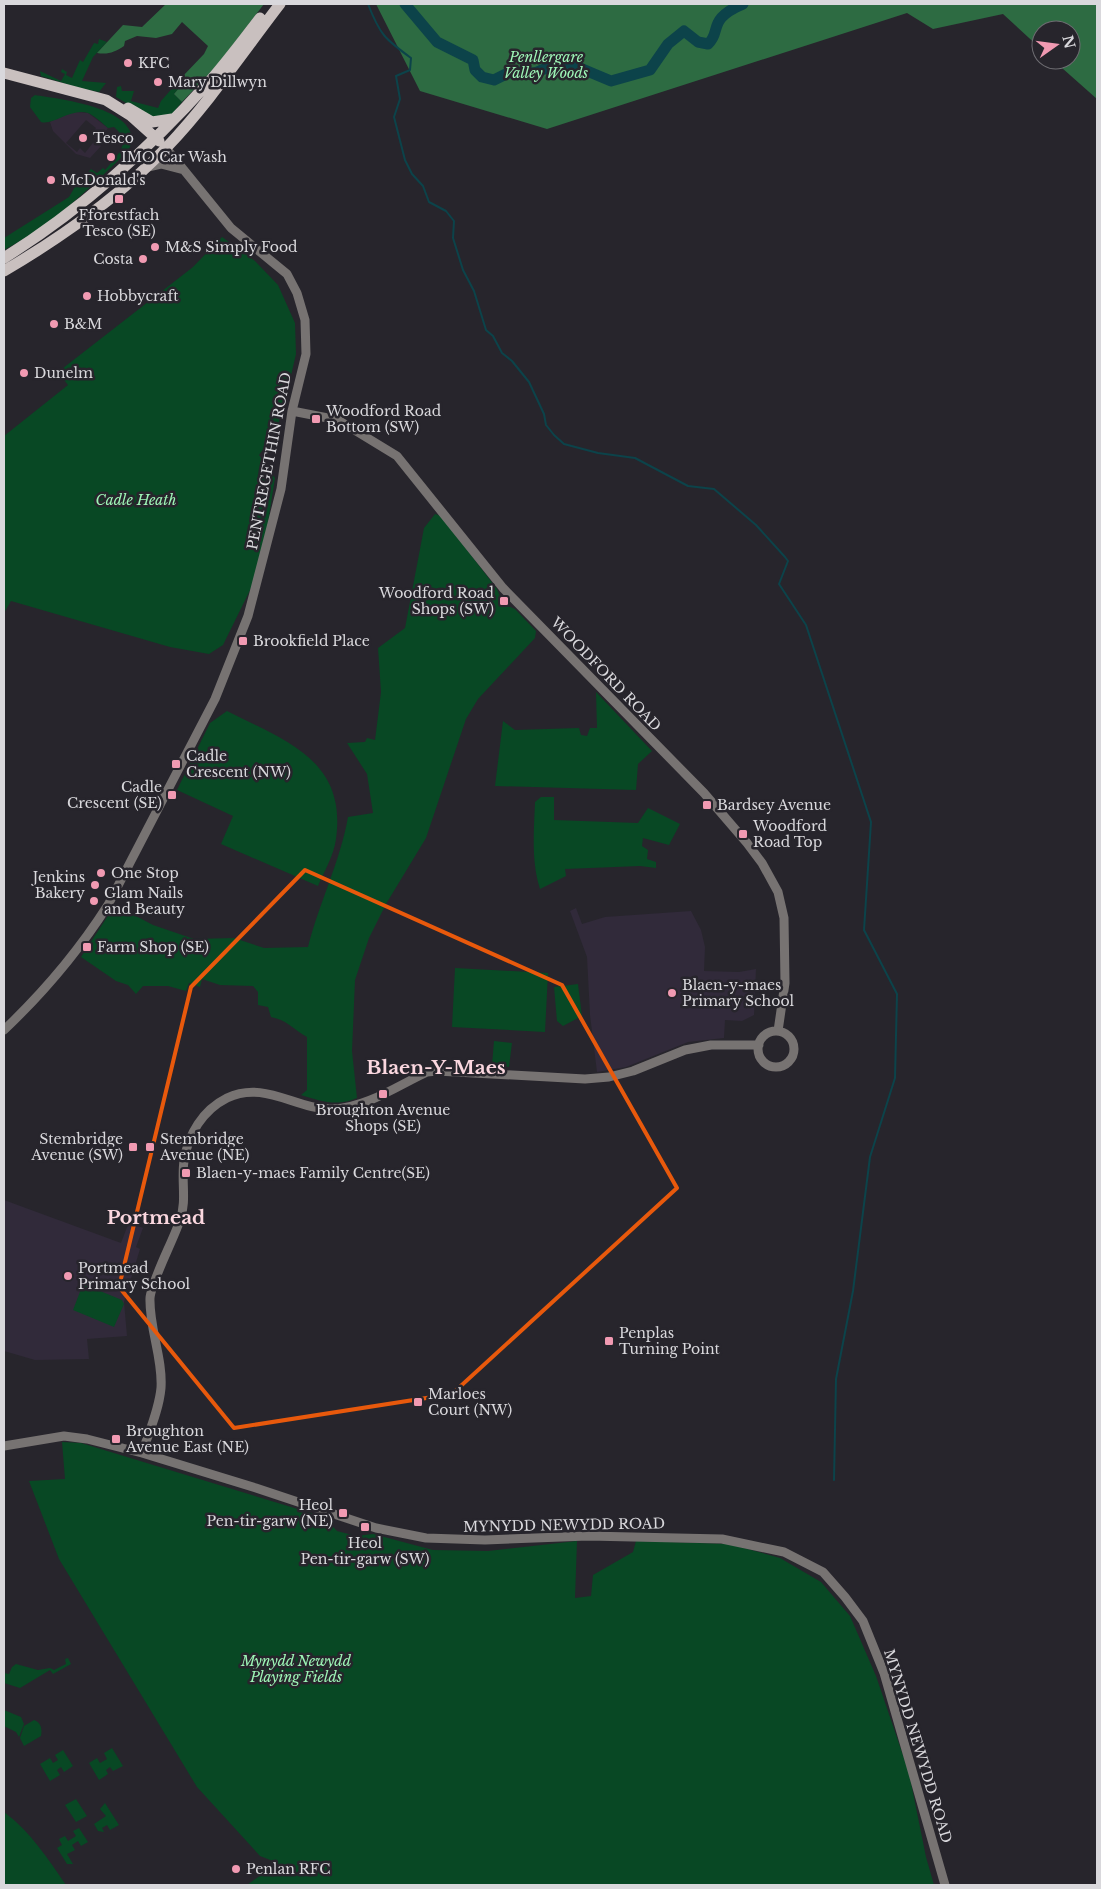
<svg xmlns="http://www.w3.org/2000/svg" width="1101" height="1889" font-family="'Libre Baskerville',serif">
<rect width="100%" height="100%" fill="#27252c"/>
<!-- industrial -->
<path fill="#322939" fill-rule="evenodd" d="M77 112 88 113 108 128 99 140 101 146 90 158 76 154 53 131 50 122 65 114ZM86 120 96 128 91 134 96 139 85 153 80 148 77 152 66 143Z"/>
<!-- education -->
<path fill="#312a3a" d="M576 908 582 924 605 917 691 911 701 930 705 947 704 971 739 972 756 969 754 1015 742 1021 725 1020 724 1038 688 1042 626 1067 597 1072 590 1015 587 957 570 911Z
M4 1200 121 1243 129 1222 143 1228 136 1247 140 1249 124 1302 127 1336 87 1339 89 1359 35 1360 4 1351Z"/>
<!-- green -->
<path fill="#084824" d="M99 39 107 42 93 57 82 81 106 83 99 92 79 88 41 76 40 71 61 81 65 74 61 72 62 69 67 72 66 75 72 78 80 60 83 62 94 43 98 44Z
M183 76 185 81 174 94 182 102 172 114 155 120 116 97 117 87 121 86 122 91H134L131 101 158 108 161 101Z
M35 95C59 99 135 107 132 142L128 151C90 188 51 226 4 250V238L69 197 76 185 91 169 97 173 103 168 105 170C117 155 133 143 114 127L108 128C102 123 95 116 88 113 70 108 53 126 41 122L30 107 31 98Z
M222 237 255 261 278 285 295 323 296 354 286 397 276 432 259 455 275 478 266 535 254 582 223 645 209 654 170 647 11 601 4 613V436L68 385 58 372 193 267Z
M435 514 441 516 497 589 503 604 515 609 536 631 535 638 478 699 466 719 426 838 386 904 369 938 355 980 352 1051 357 1098C338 1107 320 1101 301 1095L307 1090V1037C293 1029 287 1020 271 1017L268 1007 258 1005V992L253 986 220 985 202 979 200 987 189 983 186 991 168 986H143L136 994 128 985 116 981 81 957 115 905 153 925 194 939 234 938 264 948 308 947C319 903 340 862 348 817L373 813 367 774 347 743 365 742 367 738 375 740 381 692 378 648 405 628 424 528Z
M596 692 652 751 638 764 636 790 495 786 503 721 515 730 579 728 581 735 587 736 590 728H597Z
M227 711C286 741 347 760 336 839 334 855 324 872 318 886L221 844 233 816 177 790 210 723Z
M541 797H554V820L638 823 648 808 680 824 669 845 643 838 642 846 648 850 647 859 656 862V868L640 866 565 869 566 876 540 889C531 861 534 831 535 802Z
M455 968 548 973 545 1032 452 1027Z
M578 984 582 1016 563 1026 557 1021 554 987Z
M494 1041 512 1043 509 1067 492 1065Z
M83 1284 122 1300 124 1304 114 1327 73 1310Z
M62 1442 81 1443 324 1517 337 1531 356 1536 373 1534 433 1550 488 1551 577 1541 575 1598 591 1596 593 1575 633 1552 636 1541 729 1544 780 1558 821 1582 850 1616 876 1676 909 1773 926 1857 934 1885H247L278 1863 260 1856 197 1787 59 1559 29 1481 65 1479Z
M68 1658 71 1664 53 1674 50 1670 20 1688 4 1683V1673L9 1674 12 1667 16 1664 38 1670 50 1668 54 1670 66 1664 65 1659Z
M4 1710 21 1717 24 1724 19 1737 16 1732 4 1726Z
M34 1720C42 1723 42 1730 41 1736L24 1746 20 1738 24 1726Z
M112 1748 123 1766 113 1771 110 1767 106 1770 108 1774 99 1780 89 1763 97 1758 100 1763 107 1759 104 1753Z
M63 1750 73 1766 64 1772 61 1767 57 1770 60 1775 50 1781 40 1764 50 1758 53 1763 58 1760 55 1755Z
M76 1799 87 1816 76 1822 65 1805Z
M105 1803 119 1825 110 1830 107 1825 102 1828 104 1832 98 1831 94 1824 106 1816 100 1809Z
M4 1812C30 1831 48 1859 66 1885H4Z
M79 1828 88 1842 81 1846 78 1841 72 1845 75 1850 67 1854 73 1864H67L57 1848 62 1845 59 1839 65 1836 68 1841 76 1836 73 1831Z"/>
<!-- forest -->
<path fill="#2d6b42" d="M166 4H264L218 64 182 102 174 94 185 81 183 76 204 54 208 46 182 22 172 34 156 38 137 36 125 41 124 46C115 52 108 55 97 53L123 25 142 27Z
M376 4H1097V99L1053 60H1071V30H1041V49L1003 14 933 29 907 13 547 129 420 91Z"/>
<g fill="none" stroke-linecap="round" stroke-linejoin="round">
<!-- stream -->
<path stroke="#0c434a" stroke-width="2" d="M368 4C380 35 385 39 411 58L410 70 396 76 400 99 394 117 405 160 412 174 423 186 429 202 446 211 454 221 453 238 463 270 474 291 486 330 493 336 502 353 512 361 529 382 544 414 546 425 554 435 564 444 598 453 635 458 688 486 714 489 756 525 785 557 788 561 779 584 806 625 871 822 864 930 897 994 895 1078 870 1157 853 1291 836 1379 834 1480"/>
<!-- river -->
<path stroke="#0c434a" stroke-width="11" d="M405 4 437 42 473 60 475 70 482 77 494 80 510 72 535 73 555 64 568 63 611 81 650 70 668 44 684 31 698 42 708 44C716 37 714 31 718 23 722 14 735 7 743 4"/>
<!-- minor -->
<path stroke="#777372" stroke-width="9" d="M148 167 161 164 184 170
M292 411 338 420 397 456 503 588 704 793 747 843 762 863 778 892 784 918 785 983 778 1031
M4 1030C44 992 78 952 108 905L215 699 248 616 281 489 292 411 306 354 305 320 297 293 287 274 231 228 166 148
M758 1049a18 18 0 1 1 36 0a18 18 0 1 1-36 0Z
M4 1446 64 1436 87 1439 142 1453 256 1488 376 1528 426 1538 485 1540 588 1536 722 1539 784 1552 823 1572 845 1597 863 1621 884 1673 945 1885
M142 1453C149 1432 159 1410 161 1388 163 1358 149 1328 150 1298 151 1282 174 1239 180 1220 187 1201 181 1181 184 1161 188 1134 203 1110 227 1098 265 1080 296 1110 333 1109 366 1108 399 1085 427 1072L437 1071 585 1079 609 1077 633 1071 685 1050 711 1045H759"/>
<!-- major -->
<path stroke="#c9c0bf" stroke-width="11" d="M4 73 106 100 130 115 159 141
M128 108 152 122 172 119
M4 258C79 211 148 150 208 83 226 63 243 40 260 18
M4 271C62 237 120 196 167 147 209 103 243 52 280 4"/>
</g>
<!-- marked area -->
<path fill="none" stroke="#e8590c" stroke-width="4" stroke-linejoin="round" d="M305 870 562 985 677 1188 452 1394 234 1428 119 1287 191 987Z"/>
<!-- markers -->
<g fill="#f19ab2" stroke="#27252c" stroke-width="2">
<circle cx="128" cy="63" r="5"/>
<circle cx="158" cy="82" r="5"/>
<circle cx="83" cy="138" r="5"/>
<circle cx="111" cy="157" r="5"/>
<circle cx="51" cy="180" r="5"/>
<rect x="114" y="194" width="10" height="10" rx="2.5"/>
<circle cx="155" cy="247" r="5"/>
<circle cx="143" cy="259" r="5"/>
<circle cx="87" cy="296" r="5"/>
<circle cx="54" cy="324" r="5"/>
<circle cx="24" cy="373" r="5"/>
<rect x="311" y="414" width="10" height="10" rx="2.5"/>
<rect x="499" y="596" width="10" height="10" rx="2.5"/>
<rect x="238" y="636" width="10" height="10" rx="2.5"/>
<rect x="171" y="759" width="10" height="10" rx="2.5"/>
<rect x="167" y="790" width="10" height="10" rx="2.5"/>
<rect x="702" y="800" width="10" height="10" rx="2.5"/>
<rect x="738" y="829" width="10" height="10" rx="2.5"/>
<circle cx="101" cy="873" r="5"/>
<circle cx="95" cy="885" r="5"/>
<circle cx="94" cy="901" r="5"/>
<rect x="82" y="942" width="10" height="10" rx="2.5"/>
<circle cx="672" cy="993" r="5"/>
<rect x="378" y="1089" width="10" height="10" rx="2.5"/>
<rect x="128" y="1142" width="10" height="10" rx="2.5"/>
<rect x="145" y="1142" width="10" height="10" rx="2.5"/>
<rect x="181" y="1168" width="10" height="10" rx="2.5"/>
<circle cx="68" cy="1276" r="5"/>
<rect x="604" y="1336" width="10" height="10" rx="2.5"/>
<rect x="413" y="1397" width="10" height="10" rx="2.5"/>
<rect x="111" y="1434" width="10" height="10" rx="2.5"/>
<rect x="338" y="1508" width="10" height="10" rx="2.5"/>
<rect x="360" y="1522" width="10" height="10" rx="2.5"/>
<circle cx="236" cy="1869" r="5"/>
</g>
<g text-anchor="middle" stroke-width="5" stroke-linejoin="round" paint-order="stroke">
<!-- park labels -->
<g font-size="14" font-style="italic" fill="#9ef6b7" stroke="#27252c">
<text x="546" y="62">Penllergare<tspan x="546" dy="16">Valley Woods</tspan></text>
<text x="136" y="505">Cadle Heath</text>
<text x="296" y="1666">Mynydd Newydd<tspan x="296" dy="16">Playing Fields</tspan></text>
</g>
<!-- poi labels -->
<g font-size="14" fill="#d9d8dc" stroke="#27252c" text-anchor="start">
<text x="138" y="68">KFC</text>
<text x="168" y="87">Mary Dillwyn</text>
<text x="93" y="143">Tesco</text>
<text x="121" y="162">IMO Car Wash</text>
<text x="61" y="185">McDonald's</text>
<text x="119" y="220" text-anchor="middle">Fforestfach<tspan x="119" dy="16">Tesco (SE)</tspan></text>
<text x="165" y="252">M&amp;S Simply Food</text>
<text x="133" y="264" text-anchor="end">Costa</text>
<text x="97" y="301">Hobbycraft</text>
<text x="64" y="329">B&amp;M</text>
<text x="34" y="378">Dunelm</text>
<text x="326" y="416">Woodford Road<tspan x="326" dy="16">Bottom (SW)</tspan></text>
<text x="494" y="598" text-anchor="end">Woodford Road<tspan x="494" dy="16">Shops (SW)</tspan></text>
<text x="253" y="646">Brookfield Place</text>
<text x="186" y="761">Cadle<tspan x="186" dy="16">Crescent (NW)</tspan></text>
<text x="162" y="792" text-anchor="end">Cadle<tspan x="162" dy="16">Crescent (SE)</tspan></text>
<text x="717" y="810">Bardsey Avenue</text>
<text x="753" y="831">Woodford<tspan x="753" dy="16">Road Top</tspan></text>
<text x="111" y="878">One Stop</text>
<text x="85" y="882" text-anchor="end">Jenkins<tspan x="85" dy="16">Bakery</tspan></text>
<text x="104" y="898">Glam Nails<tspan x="104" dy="16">and Beauty</tspan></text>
<text x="97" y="952">Farm Shop (SE)</text>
<text x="682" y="990">Blaen-y-maes<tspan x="682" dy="16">Primary School</tspan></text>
<text x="383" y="1115" text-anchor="middle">Broughton Avenue<tspan x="383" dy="16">Shops (SE)</tspan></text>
<text x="123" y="1144" text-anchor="end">Stembridge<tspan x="123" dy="16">Avenue (SW)</tspan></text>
<text x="160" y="1144">Stembridge<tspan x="160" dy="16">Avenue (NE)</tspan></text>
<text x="196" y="1178">Blaen-y-maes Family Centre(SE)</text>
<text x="78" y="1273">Portmead<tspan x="78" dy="16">Primary School</tspan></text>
<text x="619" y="1338">Penplas<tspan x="619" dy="16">Turning Point</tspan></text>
<text x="428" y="1399">Marloes<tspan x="428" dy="16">Court (NW)</tspan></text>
<text x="126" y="1436">Broughton<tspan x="126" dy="16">Avenue East (NE)</tspan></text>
<text x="333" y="1510" text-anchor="end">Heol<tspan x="333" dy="16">Pen-tir-garw (NE)</tspan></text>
<text x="365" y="1548" text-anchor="middle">Heol<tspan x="365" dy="16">Pen-tir-garw (SW)</tspan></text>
<text x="246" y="1874">Penlan RFC</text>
</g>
<!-- street labels -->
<g font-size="14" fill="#d9d8dc" stroke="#27252c">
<text transform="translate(269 461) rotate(-79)" y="5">PENTREGETHIN ROAD</text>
<text transform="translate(606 674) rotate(46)" y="5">WOODFORD ROAD</text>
<text transform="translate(564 1525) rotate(-1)" y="5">MYNYDD NEWYDD ROAD</text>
<text transform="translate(918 1746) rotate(73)" y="5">MYNYDD NEWYDD ROAD</text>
</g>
<!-- district labels -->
<g font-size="19" font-weight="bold" fill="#fad7df" stroke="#27252c">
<text x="436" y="1074">Blaen-Y-Maes</text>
<text x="156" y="1224">Portmead</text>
</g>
</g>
<!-- border -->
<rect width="1101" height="1889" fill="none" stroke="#d9d8dc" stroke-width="10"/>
<!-- north arrow -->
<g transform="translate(1056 45) rotate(76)"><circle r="24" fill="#27252c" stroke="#6e6d72"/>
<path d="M0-4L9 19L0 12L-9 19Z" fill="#f19ab2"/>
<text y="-8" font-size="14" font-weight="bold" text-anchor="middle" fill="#d9d8dc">N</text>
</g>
</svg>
